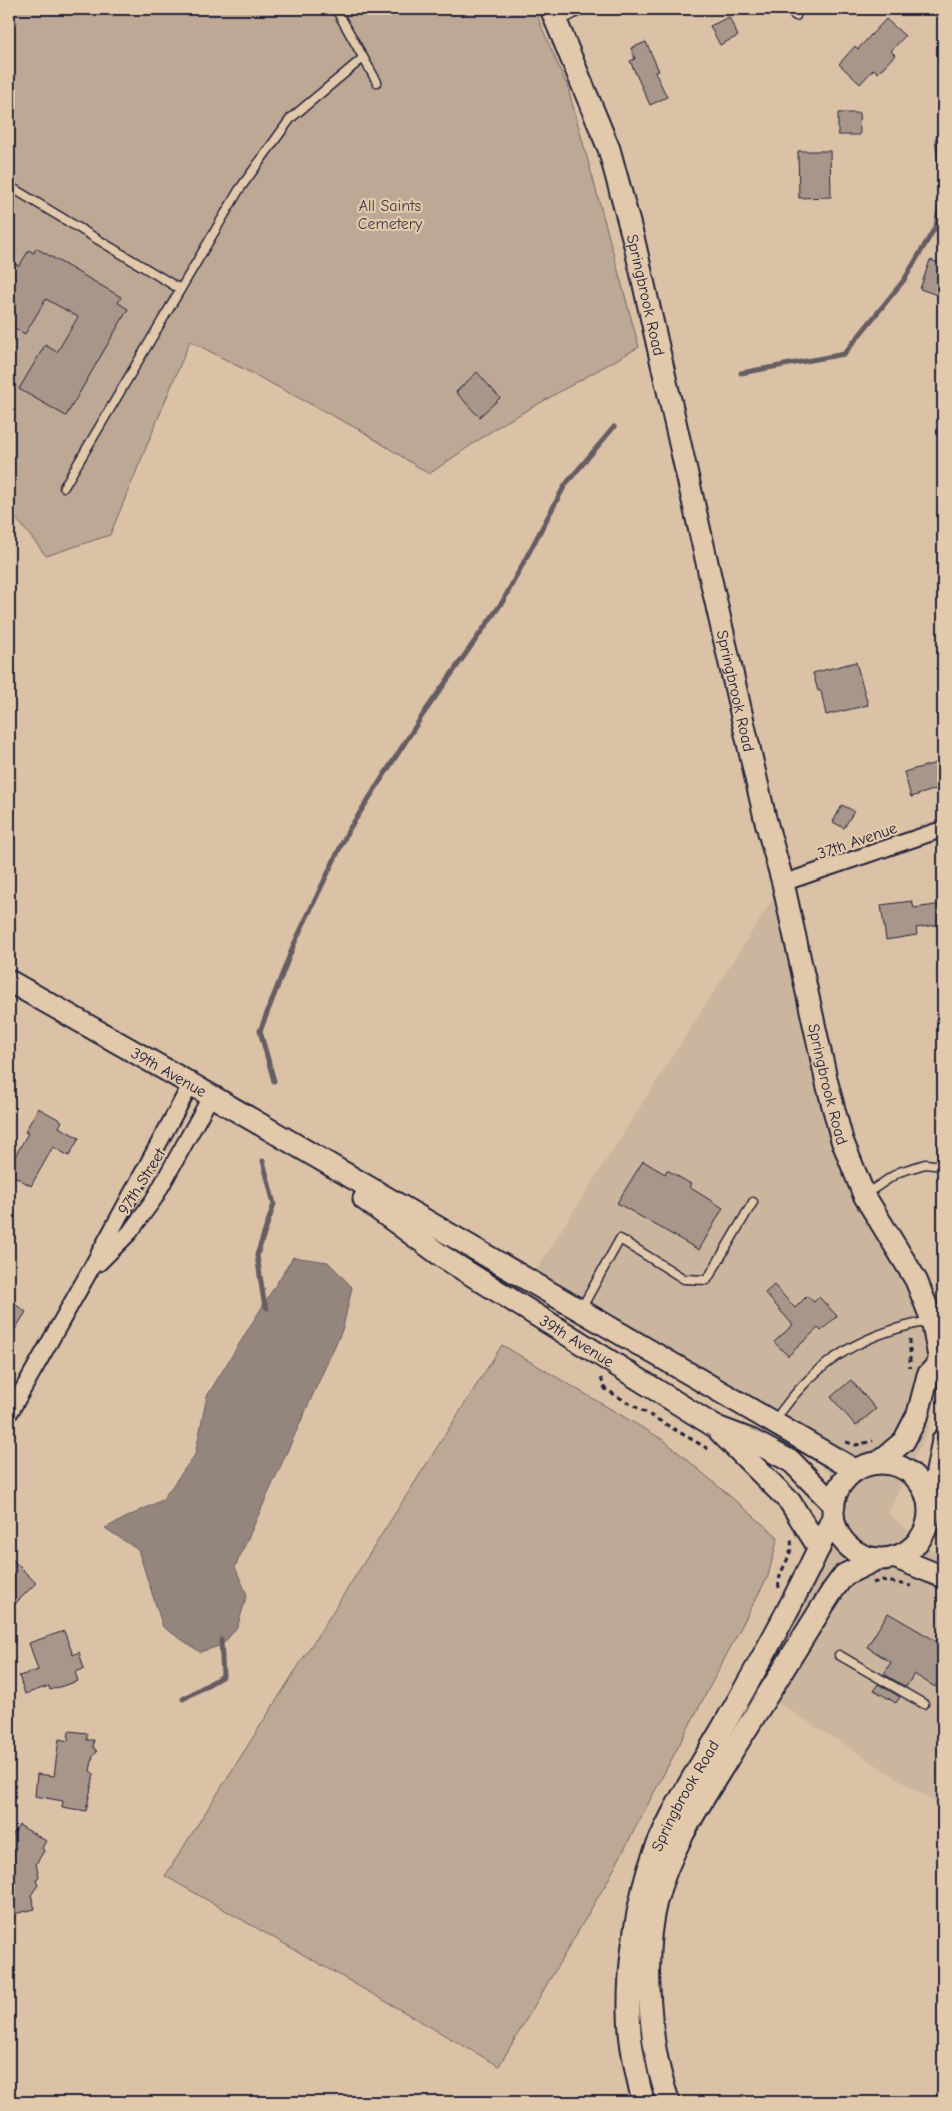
<svg xmlns="http://www.w3.org/2000/svg" width="952" height="2111" font-family="'Comic Neue',sans-serif">
<rect width="100%" height="100%" fill="#dbc2a7"/>
<filter id="ink" filterUnits="userSpaceOnUse"><feTurbulence type="fractalNoise" baseFrequency=".02" numOctaves="2"/><feDisplacementMap in="SourceGraphic" scale="10" xChannelSelector="R" yChannelSelector="G"/><feConvolveMatrix kernelMatrix="1 2 1 2 8 2 1 2 1" color-interpolation-filters="sRGB"/></filter>
<g filter="url(#ink)">
<!-- built -->
<path fill="#cbb59e" d="M783 883 827 1083 930 1312 935 1391 929 1428 888 1513 933 1551 943 1555V1807L767 1696 841 1504 830 1474 763 1416 529 1281Z"/>
<!-- green -->
<path fill="#bda895" stroke="#706568" d="M9 9H534L568 88 639 347 499 426 429 474 360 430 190 341 110 535 46 556 9 509Z
M502 1345 665 1441 778 1537 768 1576 607 1882 499 2066 165 1876Z"/>
<!-- water -->
<path fill="#94857d" stroke="#665d63" d="M293 1257 328 1262 352 1287 343 1328 235 1567 247 1595 237 1628 222 1645 200 1652 163 1627 138 1550 105 1528 162 1500 195 1455 207 1396Z"/>
<g fill="none" stroke-linecap="round" stroke-linejoin="round">
<!-- stream -->
<path stroke="#665d63" stroke-width="5" d="M943 128 937 140 943 186
M741 373 844 354 904 280 936 226 943 189
M274 1081 260 1031 294 944 348 831 424 713 503 601 565 485 614 427
M263 1161 274 1204 257 1255 264 1302 267 1308
M183 1699 223 1676 221 1640"/>
</g>
<!-- building -->
<path fill="#a79689" stroke="#22223b" d="M729 17 738 36 720 45 710 26Z
M886 19 905 36 891 51 895 55 878 73 874 69 860 84 839 64 855 46 858 49Z
M646 42 659 71 655 72 667 97 650 105 630 61 635 59 631 48Z
M838 113H859L860 135H838Z
M798 151H830L831 197 799 198Z
M36 248 121 297 118 303 128 309 66 416 19 389 45 345 57 352 78 317 46 299 25 334 9 325V260L19 266 29 250 34 253Z
M930 260 943 264V286L940 296 920 289Z
M477 372 500 398 479 417 456 392Z
M856 662 868 705 826 715 821 691H818L813 673Z
M943 761V787L911 797 904 772Z
M842 805 854 811 844 828 833 822Z
M912 901 914 908 943 904V924L916 928 917 935 886 940 881 905Z
M38 1108 62 1121 59 1127 79 1138 69 1156 53 1147 31 1186 9 1173V1167L28 1133 25 1132Z
M643 1161 665 1174 667 1170 691 1184 689 1187 723 1208 699 1250 617 1203Z
M774 1285 795 1308 807 1296 814 1302 819 1297 837 1316 821 1331 818 1328 788 1356 774 1342 793 1325 765 1293Z
M9 1300 26 1312 9 1339Z
M851 1380 876 1409 856 1426 831 1397Z
M9 1556 36 1583 9 1610Z
M888 1613 943 1645V1672L935 1687 914 1674 906 1687 884 1674 891 1662 867 1647Z
M64 1631 73 1655 79 1652 84 1669 75 1672 78 1681 50 1690 49 1686 25 1694 19 1676 38 1670 29 1643Z
M878 1684 900 1697 896 1703 874 1690Z
M69 1731 87 1733V1740H94L93 1746 97 1752 93 1756 90 1771 94 1774 86 1811 62 1807 63 1801 35 1796 37 1774 54 1776 59 1739 68 1741Z
M19 1825 46 1841 42 1848 44 1851 36 1864 39 1876 36 1881 38 1885 31 1895 35 1909 14 1914 12 1904 9 1905V1832L14 1834Z"/>
<g fill="none" stroke-linecap="round" stroke-linejoin="round">
<!-- lane casing -->
<g stroke="#22223b" stroke-width="11">
<path id="lane" d="M336 9 377 82
M786 9 796 16
M559 22 583 9
M9 186 180 289
M64 487 239 190 291 118 363 58
M866 1194 899 1172 925 1164 943 1166
M581 1309 620 1239 684 1279 707 1280 753 1202
M774 1422C816 1358 869 1329 943 1319
M839 1655 924 1704"/>
</g>
<!-- street casing -->
<g stroke="#22223b" stroke-width="19">
<path id="street" d="M783 883 943 829
M99 1263 130 1232 154 1199 211 1096
M9 1414 88 1274 191 1084"/>
</g>
<!-- secondary casing -->
<g stroke="#22223b" stroke-width="25">
<g id="secondary">
<path id="s1" d="M551 9 609 149 634 241 765 818 783 883 827 1083 842 1140 864 1195 916 1280 932 1320 940 1362 943 1367"/>
<path id="s2" d="M9 981 191 1084 855 1470"/>
<path id="s3" d="M364 1199 443 1257 714 1426 751 1440 792 1462 834 1505"/>
<path d="M720 1432 790 1502 819 1548"/>
<path d="M879 1462 904 1441 918 1414 928 1375 940 1362"/>
<circle cx="881" cy="1511" r="48"/>
<path d="M930 1508 943 1440"/>
<path d="M894 1557 943 1577"/>
<path id="s4" d="M643 2102C638 2079 632 2056 630 2032 626 1983 634 1918 648 1871 664 1820 696 1774 723 1727 762 1659 801 1589 833 1517"/>
<path d="M669 2102C649 2050 642 1955 656 1901 670 1847 704 1798 733 1750 767 1697 799 1643 833 1590L844 1575 877 1559"/>
</g>
</g>
<!-- path -->
<path stroke="#22223b" stroke-width="3" stroke-dasharray="5 4" stroke-linecap="butt" d="M910 1339V1368
M601 1378 605 1389 710 1450
M846 1442 856 1445 873 1441
M873 1583 882 1580 911 1586
M779 1588C776 1571 794 1558 791 1540"/>
<!-- lane -->
<use href="#lane" stroke="#e3c9ab" stroke-width="8"/>
<!-- street -->
<use href="#street" stroke="#e3c9ab" stroke-width="15"/>
<!-- secondary -->
<use href="#secondary" stroke="#e3c9ab" stroke-width="21"/>
</g>
</g>
<g text-anchor="middle" stroke-width="4.5" stroke-linejoin="round" paint-order="stroke">
<!-- park labels -->
<g font-size="16" fill="#413d4d" stroke="#e3c9ab">
<text x="390" y="211">All Saints<tspan x="390" dy="18">Cemetery</tspan></text>
</g>
<!-- street labels -->
<g font-size="16" fill="#22223b" stroke="#e3c9ab">
<text dy="6" stroke="none"><textPath href="#s1" startOffset="302">Springbrook Road</textPath></text>
<text dy="6" stroke="none"><textPath href="#s1" startOffset="708">Springbrook Road</textPath></text>
<text transform="translate(857 840) rotate(-19)" y="6">37th Avenue</text>
<text dy="6" stroke="none"><textPath href="#s2" startOffset="184">39th Avenue</textPath></text>
<text dy="6" stroke="none"><textPath href="#s1" startOffset="1112">Springbrook Road</textPath></text>
<text transform="translate(141 1181) rotate(-58)" y="6">97th Street</text>
<text dy="6" stroke="none"><textPath href="#s3" startOffset="256">39th Avenue</textPath></text>
<text dy="6" stroke="none"><textPath href="#s4" startOffset="318">Springbrook Road</textPath></text>
</g>
</g>
<!-- margin -->
<rect width="952" height="2111" fill="none" stroke="#e3c9ab" stroke-width="30"/>
<rect x="15" y="15" width="922" height="2081" fill="none" stroke="#22223b" stroke-width="2" filter="url(#ink)"/>
</svg>
